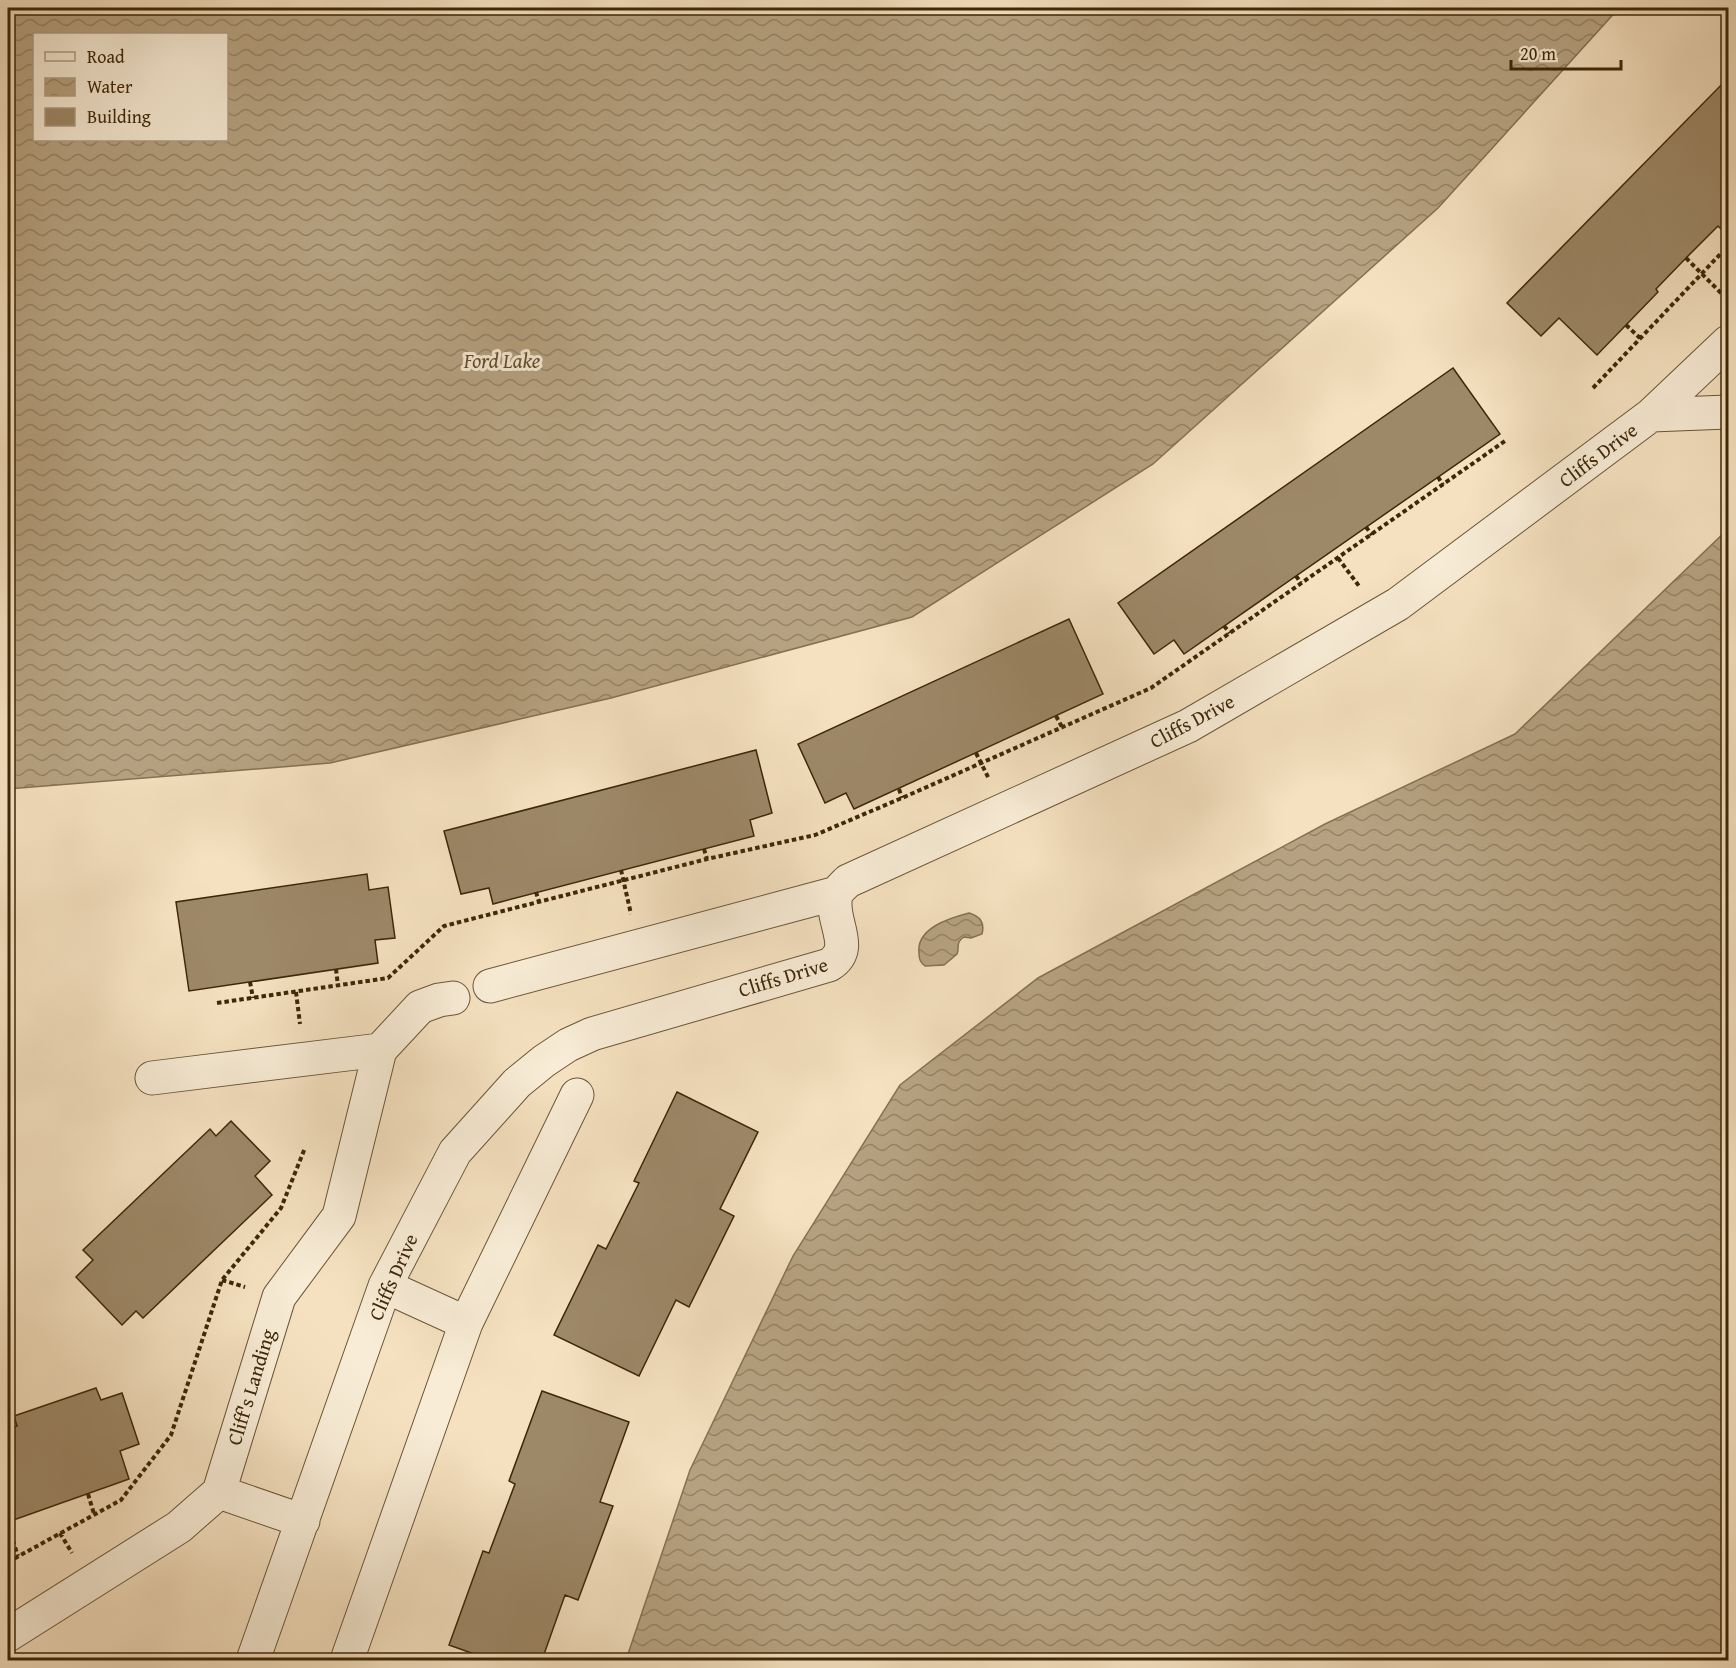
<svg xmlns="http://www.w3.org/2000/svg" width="1736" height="1668" font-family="'Gentium Book Plus',serif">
<defs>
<pattern id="water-waves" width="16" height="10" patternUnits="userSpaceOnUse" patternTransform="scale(1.5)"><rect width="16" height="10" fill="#b6a281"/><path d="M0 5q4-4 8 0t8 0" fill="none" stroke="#958468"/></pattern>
</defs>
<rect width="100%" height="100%" fill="#f5e1c0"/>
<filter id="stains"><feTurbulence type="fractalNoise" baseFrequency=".00333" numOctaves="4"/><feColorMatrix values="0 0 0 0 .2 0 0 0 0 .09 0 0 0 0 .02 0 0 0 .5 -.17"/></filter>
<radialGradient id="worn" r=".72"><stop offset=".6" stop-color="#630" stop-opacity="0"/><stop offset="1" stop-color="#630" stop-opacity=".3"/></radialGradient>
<!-- water -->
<path fill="url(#water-waves)" stroke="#867151" stroke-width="1.5" fill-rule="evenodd" d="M8 8H1619L1438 208 1153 464 912 617 611 698 330 763 8 789ZM34 34H226V140H34Z
M1728 529V1660H626L690 1470 793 1256 900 1085 1038 978 1325 824 1515 734Z
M969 913C980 916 985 923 982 934L971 938 964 937C955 943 960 946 957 954L944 965 925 966C920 962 919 959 919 953 916 928 950 918 969 913Z"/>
<!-- building -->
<path fill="#9d8868" stroke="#3d2708" stroke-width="1.5" d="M1728 78V221L1721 229 1718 226 1686 258 1656 289 1658 292 1597 355 1559 318 1541 336 1507 303Z
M1453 368 1500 434 1184 654 1174 640 1154 654 1118 603Z
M1069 619 1103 694 854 809 846 793 825 803 798 744Z
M756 750 772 813 750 820 754 836 493 904 489 888 461 894 444 831Z
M367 874 369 890 388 887 395 938 375 940 378 963 189 991 176 902Z
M677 1092 758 1132 720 1209 734 1216 689 1307 676 1300 639 1376 554 1335 598 1245 606 1249 639 1183 634 1181Z
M231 1121 270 1161 255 1176 272 1195 143 1318 136 1311 122 1325 76 1277 93 1260 83 1250 210 1129 216 1136Z
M96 1388 101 1400 122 1393 139 1444 120 1451 129 1479 8 1522V1429L17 1426 14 1416Z
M542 1391 629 1422 600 1502 613 1506 578 1600 565 1595 542 1660H491L449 1645 483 1551 489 1553 515 1484 509 1481Z"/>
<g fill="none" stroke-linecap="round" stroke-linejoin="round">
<!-- minor casing -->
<g stroke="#6b5636" stroke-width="35">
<path id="minor" d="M1651 415 1728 412
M490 986 837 893
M152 1078 380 1050 420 1007 439 1000 453 998
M385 1286 466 1323
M219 1492 303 1521
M8 1635 179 1527 219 1492 279 1297 339 1216 380 1050
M253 1660 385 1286 455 1152 517 1083 544 1061 568 1045 592 1034 829 965C857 948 829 921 836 895 838 890 844 885 848 881L1188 726 1398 604 1651 415 1728 342
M347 1660 466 1323 577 1095"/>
</g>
<!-- path -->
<path stroke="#3d2708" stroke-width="4" stroke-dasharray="4.5 3" stroke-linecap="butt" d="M1686 258 1728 300
M1626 325 1640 338
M1593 388 1728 246
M1438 477 1443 485
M1366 527 1372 535
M1338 558 1359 586
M1296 576 1301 583
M1224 626 1230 633
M1056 716 1062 727
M976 753 989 779
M899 789 902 798
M704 849 707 859
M621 870 631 914
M536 892 539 902
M336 969 338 986
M250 982 253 998
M296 992 300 1024
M217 1003 388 978 444 926 707 859 815 835 902 798 1151 688 1505 441
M222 1280 245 1287
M88 1494 94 1514
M8 1526 18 1556
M60 1533 72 1553
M8 1562 121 1500 171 1435 222 1280 281 1208 305 1148"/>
<!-- minor -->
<use href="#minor" stroke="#f8ecd6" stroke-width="33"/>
</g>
<g text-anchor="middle" stroke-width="6" stroke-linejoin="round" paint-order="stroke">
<!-- street labels -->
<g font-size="20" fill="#3d2708" stroke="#f8ecd6">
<text transform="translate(1598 455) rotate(-37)" y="7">Cliffs Drive</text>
<text transform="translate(1192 721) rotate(-28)" y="7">Cliffs Drive</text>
<text transform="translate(783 977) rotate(-17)" y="7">Cliffs Drive</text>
<text transform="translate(393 1277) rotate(-66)" y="7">Cliffs Drive</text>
<text transform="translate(251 1387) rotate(-73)" y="7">Cliff's Landing</text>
</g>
<!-- water labels -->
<g font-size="21" font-style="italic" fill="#614c2c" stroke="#f8ecd6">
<text x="502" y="368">Ford Lake</text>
</g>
</g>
<!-- margin -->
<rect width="1736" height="1668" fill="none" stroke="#f5e1c0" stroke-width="30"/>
<rect x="9" y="9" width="1718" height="1650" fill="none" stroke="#3d2708" stroke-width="3"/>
<rect x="15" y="15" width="1706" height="1638" fill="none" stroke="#3d2708" stroke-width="1.5"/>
<!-- legend -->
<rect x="33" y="33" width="195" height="108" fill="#f8ecd6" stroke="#ad9d84" stroke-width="1.5"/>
<rect x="45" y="52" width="30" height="9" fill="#f8ecd6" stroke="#ad9d84" stroke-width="1.5"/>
<text x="87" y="63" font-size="18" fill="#3d2708">Road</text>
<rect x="45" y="78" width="30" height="18" fill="url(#water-waves)" stroke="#ad9d84" stroke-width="1.5"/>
<text x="87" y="93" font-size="18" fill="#3d2708">Water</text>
<rect x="45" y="108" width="30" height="18" fill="#9d8868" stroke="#ad9d84" stroke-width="1.5"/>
<text x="87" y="123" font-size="18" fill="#3d2708">Building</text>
<!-- scale -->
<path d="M1511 60v9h110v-9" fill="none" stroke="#3d2708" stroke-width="3"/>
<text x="1520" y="60" font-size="18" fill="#3d2708" stroke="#f8ecd6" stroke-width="4.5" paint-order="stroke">20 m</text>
<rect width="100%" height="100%" filter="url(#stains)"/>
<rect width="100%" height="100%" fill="url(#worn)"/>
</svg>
